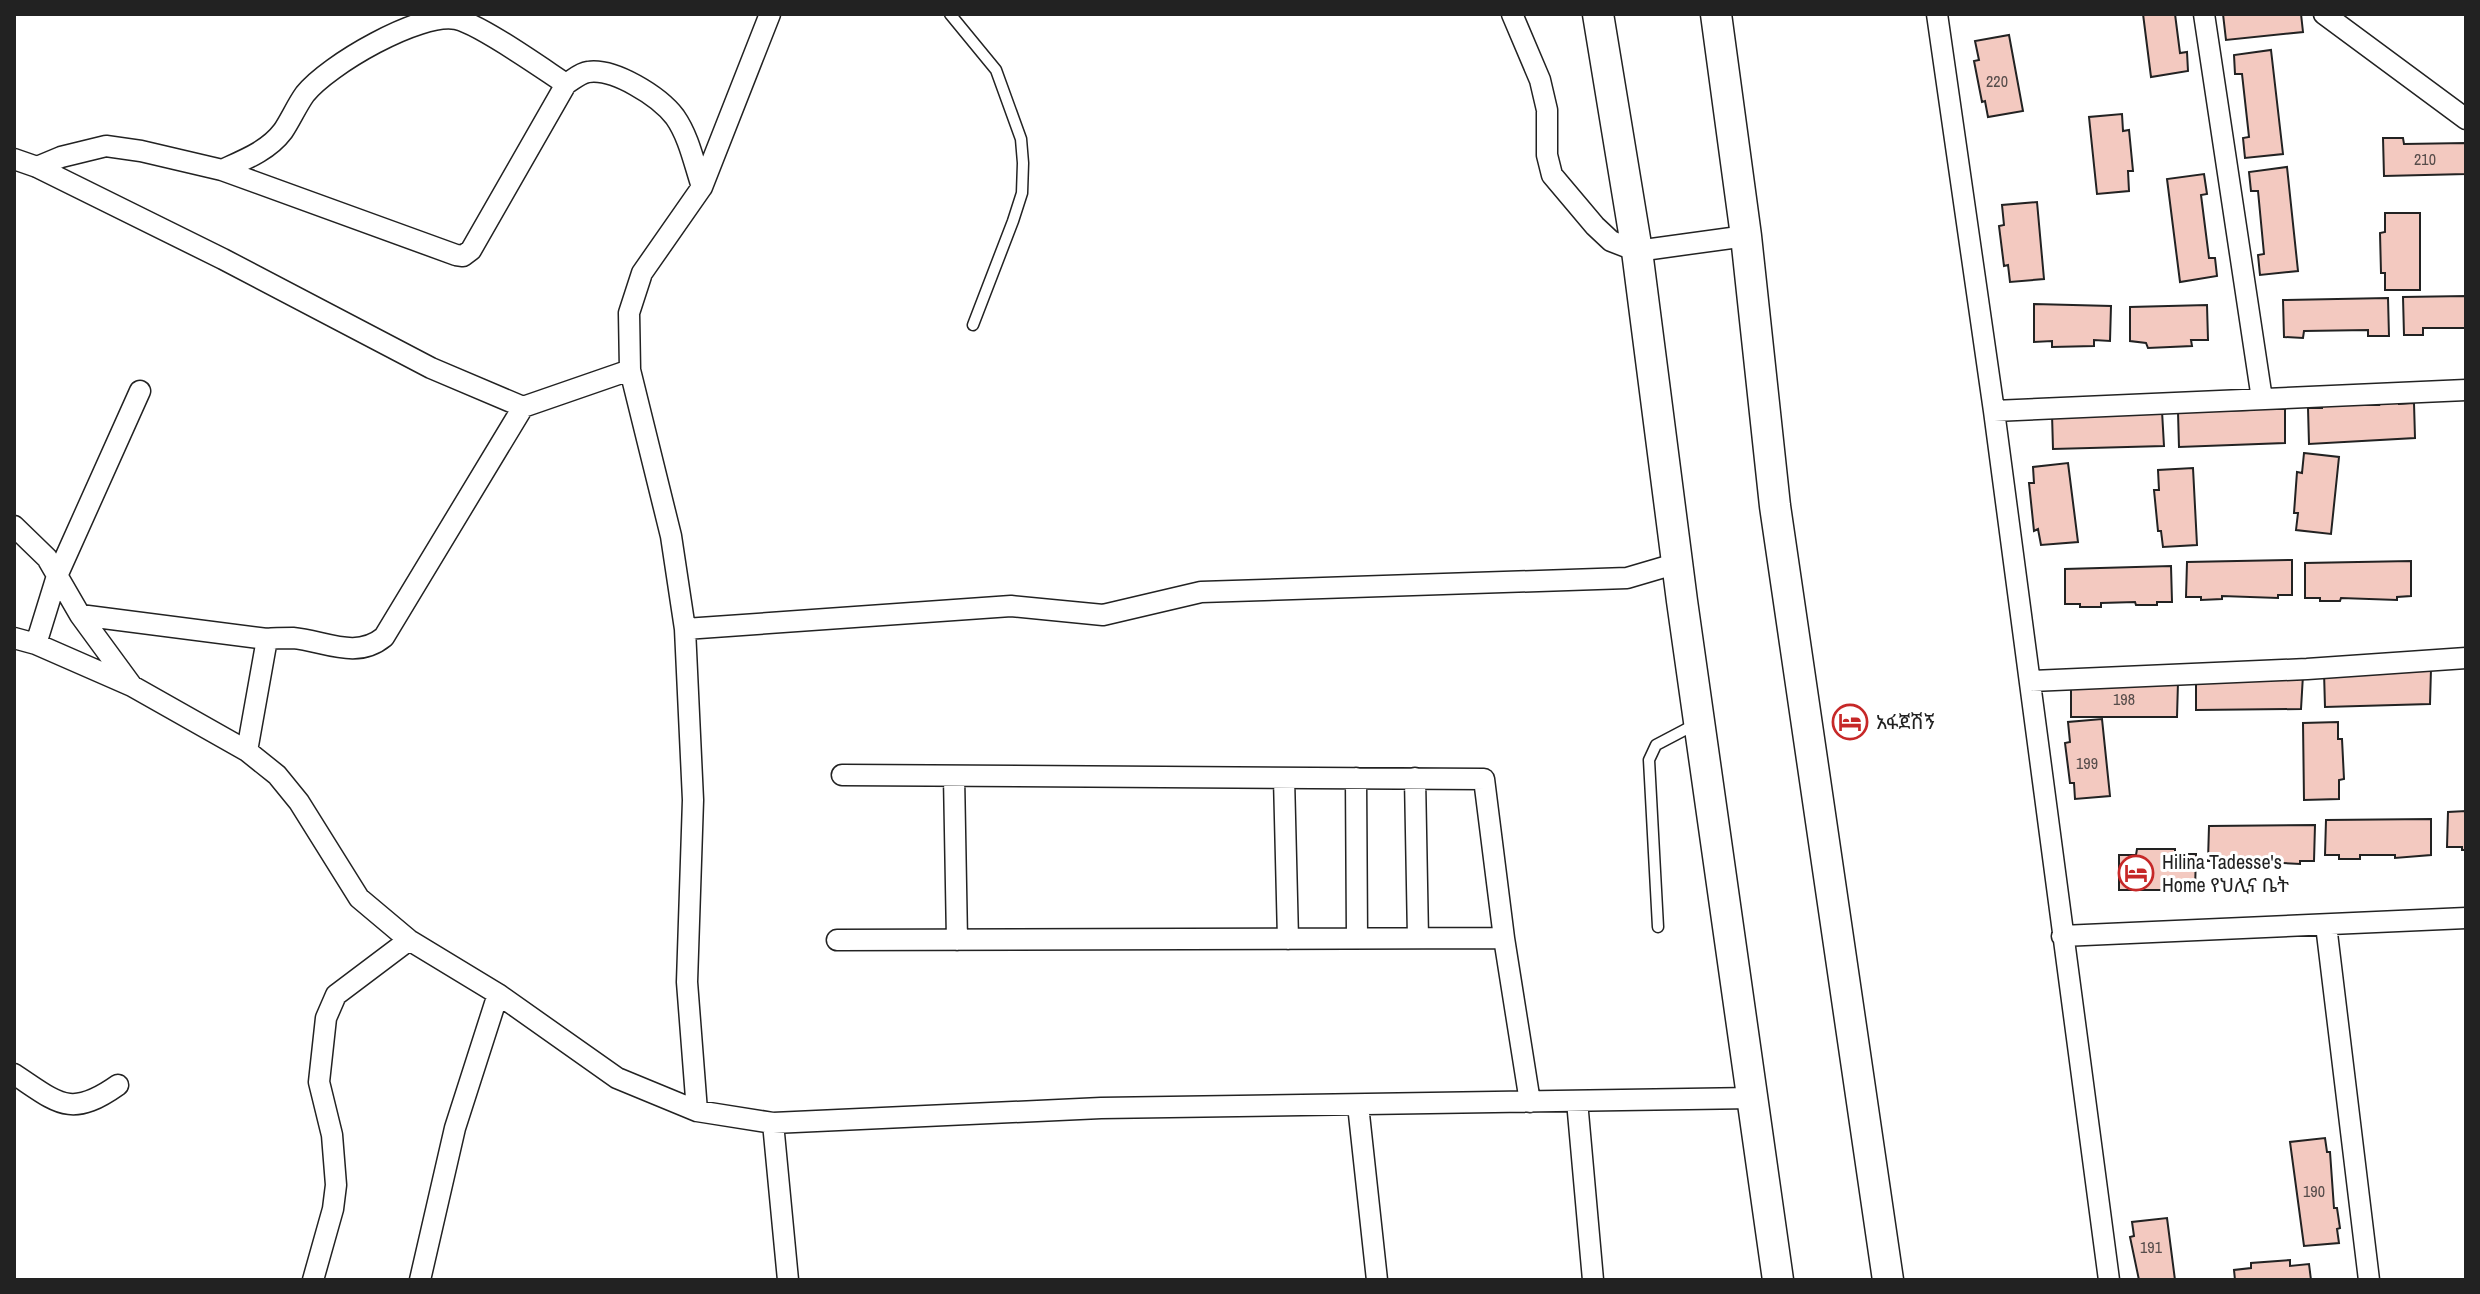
<svg xmlns="http://www.w3.org/2000/svg" width="2480" height="1294" font-family="'Archivo Narrow','Noto Sans Ethiopic',sans-serif">
<rect width="100%" height="100%" fill="#fff"/>
<!-- building -->
<path fill="#f3c9c0" stroke="#222" stroke-width="2" d="M2143 14H2175L2180 53 2187 52 2188 71 2151 77Z
M2223 14H2301L2303 32 2226 40Z
M2009 35 2023 111 1988 117 1985 101 1982 102 1974 61 1979 60 1975 41Z
M2271 50 2283 154 2245 158 2243 138 2249 137 2242 74H2235L2234 55Z
M2122 114 2123 131 2129 130 2133 171H2128L2129 191 2097 194 2089 117Z
M2383 138H2403L2404 144 2466 143V174L2384 176Z
M2287 167 2298 271 2260 275 2258 255 2264 254 2258 191H2251L2249 172Z
M2204 174 2207 194 2201 195 2209 258H2215L2217 276 2180 282 2167 179Z
M2037 202 2044 279 2010 282 2008 265 2004 266 1999 226 2004 225 2002 205Z
M2385 213H2420V290H2385V273H2381L2380 233 2385 232Z
M2466 296V328H2423V335H2404L2403 297Z
M2388 298 2389 336H2368V330L2304 331 2303 338 2284 337 2283 300Z
M2034 304 2111 306 2110 341 2094 340V346L2052 347V341L2034 342Z
M2207 305 2208 340H2191L2192 346 2148 348 2146 343 2130 341V307Z
M2399 400V404L2414 403 2415 438 2309 444 2308 408H2322V405H2379L2378 402Z
M2270 405V409H2285V443L2179 447 2178 412 2249 410V406Z
M2162 411 2164 446 2053 449 2052 414Z
M2304 453 2339 457 2331 534 2296 530 2298 513H2294L2297 472 2302 473Z
M2068 463 2078 542 2041 545 2038 529 2034 531 2029 483H2034L2033 467Z
M2193 468 2197 545 2163 547 2161 531H2158L2154 490H2159L2158 470Z
M2292 560V595H2278V598L2222 596V599L2201 600V597H2186L2187 562Z
M2411 561V596L2397 597V600L2341 598 2340 601H2320V598H2305V563Z
M2171 566 2172 602H2157V605H2136L2135 602 2101 603V607H2080V604H2065V569Z
M2431 669 2430 704 2325 707 2324 672Z
M2196 675H2303L2301 709 2196 710Z
M2071 682H2178L2177 717H2071Z
M2102 719 2110 796 2075 799 2074 783H2070L2065 743 2070 742 2068 722Z
M2338 722V739H2342L2344 779 2339 780V799L2304 800 2303 723Z
M2466 811V850H2462V847H2447L2448 812Z
M2431 819V855L2395 858V855H2360V859H2339V855H2325L2326 820Z
M2315 825 2314 861H2300V864L2244 861V864H2223V861H2208L2209 826Z
M2137 849H2175V854H2196L2195 890H2119V855H2136Z
M2325 1138 2327 1152H2330L2334 1208H2337L2340 1228 2337 1229 2339 1243 2304 1246 2290 1142Z
M2167 1218 2175 1280H2139L2130 1237 2134 1236 2132 1222Z
M2290 1260V1266L2309 1264 2311 1280H2235L2234 1270 2251 1268V1263Z"/>
<g fill="none" stroke-linecap="round" stroke-linejoin="round">
<!-- service casing -->
<g stroke="#222" stroke-width="13">
<path id="service" d="M950 14 996 70 1021 139 1023 163 1022 193 1013 221 973 325
M1658 927 1649 760 1656 745 1694 725"/>
</g>
<!-- minor casing -->
<g stroke="#222" stroke-width="23">
<path id="minor" d="M1512 14 1540 80 1547 110V155L1552 175 1595 226 1611 241 1637 251 1746 236
M1937 14 1994 411 2109 1280
M2204 14 2262 399
M2324 14 2466 119
M14 159 37 167 223 259 431 368 523 407 630 370
M37 167 61 157 106 146 141 151 222 170 456 255 463 256 471 250 566 84C573 80 580 73 588 72 614 68 659 96 675 117 689 137 694 163 702 187
M222 170C244 160 268 151 283 131 291 119 297 105 305 94 328 65 419 12 456 19 480 24 543 69 566 84
M1994 411 2466 390
M14 526 47 558 80 615 267 639 247 751 277 775 299 802 359 898 409 940 498 994 617 1078 697 1111 773 1123 788 1280
M80 615 132 686 247 751
M685 629 1011 606 1103 615 1201 592 1627 578 1678 563
M14 638 36 644 132 686
M267 639C275 638 284 638 293 638 325 641 356 660 384 637L523 407
M36 644 57 576 140 391
M2030 681 2307 669 2466 658
M842 775 1484 779 1504 938
M954 776 957 940
M1284 778 1288 939
M1356 778 1357 938
M1415 778 1418 938
M2326 925 2369 1280
M2062 936 2466 918
M837 940 1504 938 1530 1102
M14 1074C58 1103 70 1119 118 1085
M1577 1101 1593 1280
M1358 1105 1377 1280
M697 1111 687 982 693 800 685 629 671 536 630 370 629 313 642 273 702 187 770 14
M773 1123 1101 1108 1753 1098
M313 1280 333 1209 336 1185 332 1135 319 1082 326 1018 336 995 409 940
M420 1280 455 1128 498 994"/>
</g>
<!-- primary casing -->
<g stroke="#222" stroke-width="33">
<path id="primary" d="M1598 14 1637 251 1682 601 1778 1280
M1716 14 1746 236 1775 506 1888 1280"/>
</g>
<!-- service -->
<use href="#service" stroke="#fff" stroke-width="10"/>
<!-- minor -->
<use href="#minor" stroke="#fff" stroke-width="20"/>
<!-- primary -->
<use href="#primary" stroke="#fff" stroke-width="30"/>
</g>
<!-- icons -->
<defs>
<g id="hotel-ring" transform="scale(1.8)"><circle r="9.5" fill="#fff" stroke="#c62828" stroke-width="1.5"/><path d="M-6-4.5h1.5V1H6V5H4.5V3h-9V5H-6ZM-4 0a1.8 1.8 0 1 1 3.6 0ZM.5 0V-2.5h3Q6-2.5 6 0Z" fill="#c62828"/></g>
</defs>
<g fill-rule="evenodd">
<use href="#hotel-ring" x="1850" y="722"/>
<use href="#hotel-ring" x="2136" y="873"/>
</g>
<g text-anchor="middle" stroke-width="6" stroke-linejoin="round" paint-order="stroke">
<!-- number labels -->
<g font-size="16" fill="#564c4a">
<text x="1997" y="87">220</text>
<text x="2425" y="165">210</text>
<text x="2124" y="705">198</text>
<text x="2087" y="769">199</text>
<text x="2314" y="1197">190</text>
<text x="2151" y="1253">191</text>
</g>
<!-- poi labels -->
<g font-size="20" fill="#222" stroke="#fff" text-anchor="start">
<text x="1876" y="729">አፋጀሽኝ</text>
<text x="2162" y="869">Hilina Tadesse's<tspan x="2162" dy="23">Home የህሊና ቤት</tspan></text>
</g>
</g>
<!-- border -->
<rect width="2480" height="1294" fill="none" stroke="#222222" stroke-width="32"/>
</svg>
